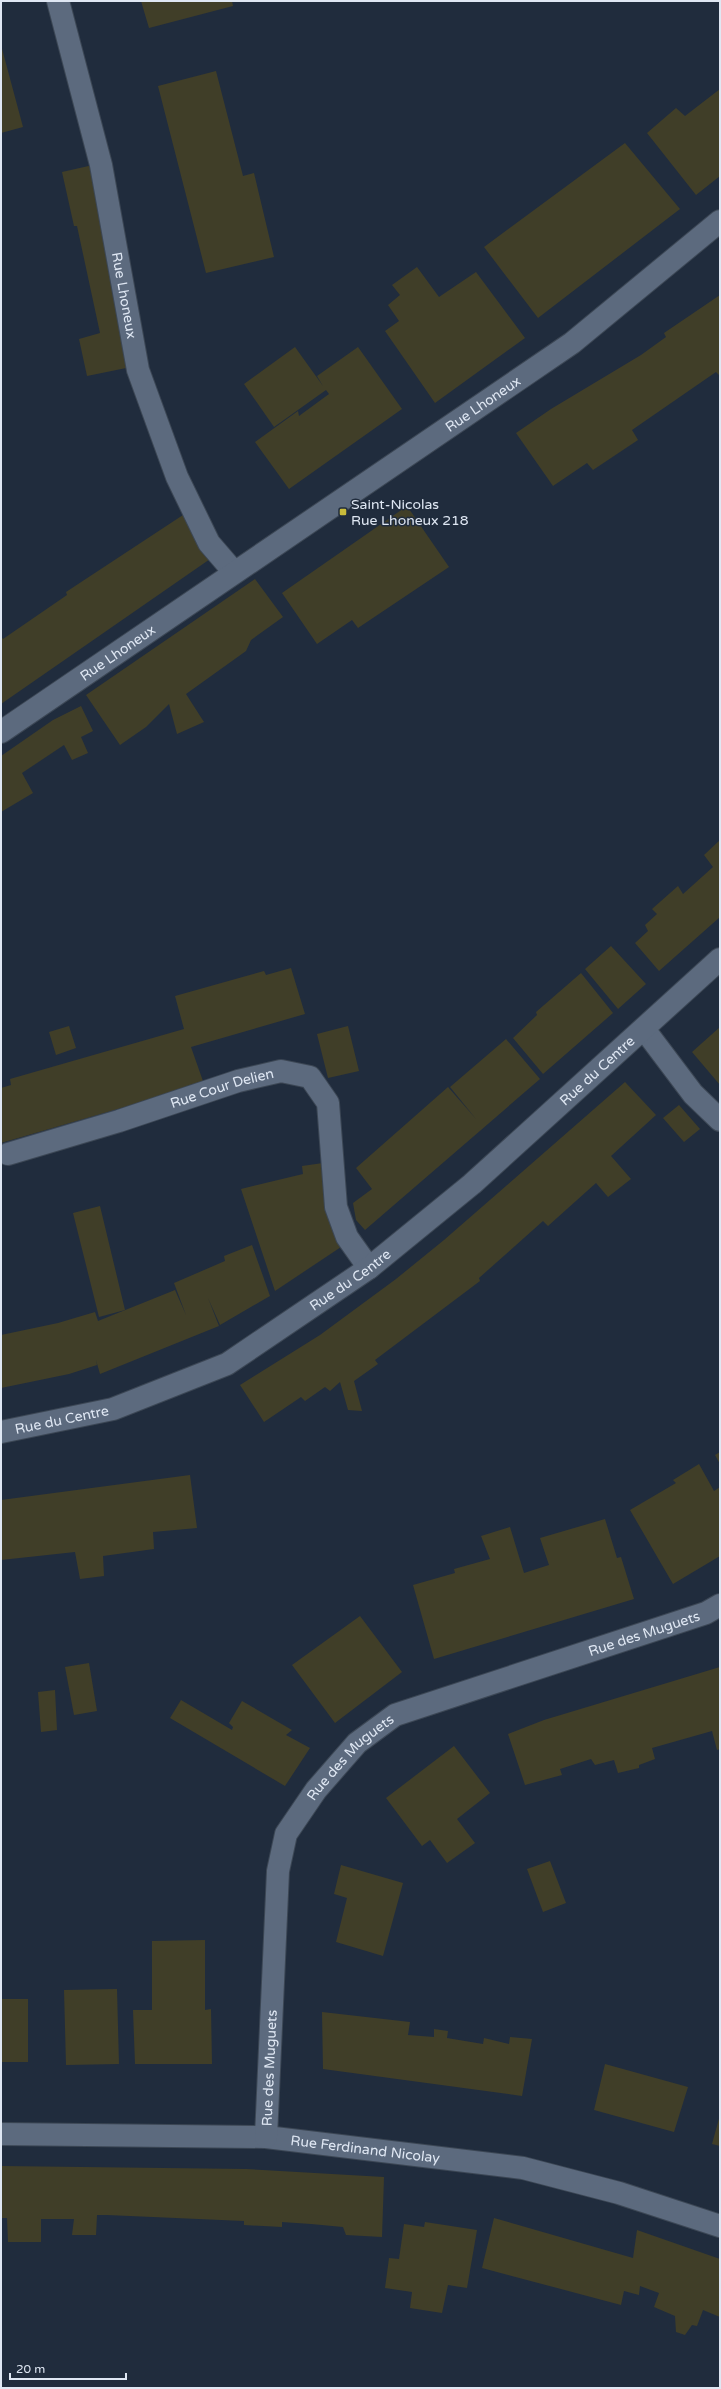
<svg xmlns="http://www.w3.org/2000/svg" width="721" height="2389" font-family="'Varela Round',sans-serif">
<rect width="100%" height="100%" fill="#202c3d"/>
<!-- building -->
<path fill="#403e28" d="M141 1H232L233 6 149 28Z
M1 45 23 127 1 133Z
M216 71 243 176 254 173 274 257 206 273 158 86Z
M720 89V176L696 195 647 133 676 108 685 116Z
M625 143 680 209 538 318 484 247Z
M93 165 136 366 87 376 79 339 100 333 77 226H74L62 172Z
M417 267 439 297 476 272 525 338 435 403 385 331 399 321 388 305 400 295 392 285Z
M720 295V376L716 372 632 430 638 440 593 470 587 463 553 486 516 433 551 409 641 355 666 337 664 333Z
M295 347 323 386 317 376 358 347 402 409 289 489 255 442 298 411 299 416 329 394 326 390 274 427 244 384Z
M407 506 449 567 358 628 352 620 317 644 282 593Z
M183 515 213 557 1 704V636L3 639 67 595 66 592Z
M255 579 283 617 251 640 246 651 186 694 204 722 177 734 169 704 146 727 120 745 86 695Z
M81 706 93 731 81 737 88 753 72 760 64 745 22 773 33 793 1 812V756L53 720Z
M720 840V917L659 971 635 943 648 931 645 925 657 914 652 909 678 886 683 894 713 867 704 855Z
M611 946 646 984 618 1009 585 969Z
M291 968 305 1014 191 1047 204 1084 1 1143V1088L11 1085 10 1079 184 1029 175 996 264 971 266 975Z
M581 973 613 1013 543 1074 513 1038 537 1015 536 1012Z
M69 1026 76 1048 56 1055 49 1032Z
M348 1026 359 1071 328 1078 317 1034Z
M720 1027V1085L692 1052Z
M506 1039 540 1079 365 1230 356 1220 353 1203 372 1189 356 1168 448 1087 476 1119 450 1087Z
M625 1082 656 1115 611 1156 631 1179 608 1197 596 1183 548 1226 543 1221 479 1278 480 1281 375 1360 378 1364 354 1381 362 1411 348 1410 340 1382 330 1391 325 1387 305 1401 301 1397 264 1422 240 1385 320 1335 396 1279 444 1240Z
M679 1105 700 1129 684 1142 663 1118Z
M323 1163 341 1247 275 1291 241 1189 303 1174 302 1166Z
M100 1206 125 1310 99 1317 73 1213Z
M252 1245 270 1296 220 1325 208 1298 219 1326 100 1374 96 1360 97 1365 69 1374 1 1388V1335L58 1323 95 1312 98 1321 175 1290 186 1315 174 1283 225 1261 224 1256Z
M720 1452V1464L715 1455Z
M699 1464 714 1491 720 1487V1556L673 1584 630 1510 676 1483 673 1480Z
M190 1475 197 1528 153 1532 154 1549 103 1556 104 1576 80 1579 75 1552 1 1560V1500Z
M605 1519 617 1558 621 1557 634 1599 434 1659 413 1585 455 1573 454 1569 490 1559 481 1536 510 1527 524 1573 549 1565 540 1538Z
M360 1616 402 1672 335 1723 292 1665Z
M89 1663 97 1711 74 1715 65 1667Z
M720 1667V1749L717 1750 712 1731 652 1748 655 1759 639 1765V1768L618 1773 614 1760 595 1765 591 1759 560 1769 562 1775 525 1785 508 1734 544 1720Z
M55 1690 57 1730 41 1732 38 1692Z
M181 1700 232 1730 233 1727 229 1723 242 1701 292 1730 286 1735 310 1748 285 1786 170 1718Z
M454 1746 490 1793 457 1819 475 1843 447 1863 430 1840 422 1846 386 1798Z
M550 1861 566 1903 543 1912 527 1869Z
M341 1865 403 1883 383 1956 336 1942 347 1898 334 1894Z
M205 1940V2010L211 2009 212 2064H135L133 2010H152V1941Z
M117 1989 119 2064 66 2065 64 1990Z
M1 1999H28V2062H1Z
M322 2012 410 2022 408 2035 434 2037V2029L448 2031 447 2038 483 2044 484 2038 509 2044 510 2037 532 2039 522 2096 323 2069Z
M605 2064 688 2087 674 2132 594 2110Z
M720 2115V2146L712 2144Z
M1 2166 246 2169 384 2177 382 2237 346 2235 343 2227 311 2224 282 2222V2227L244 2225V2221L107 2215H97L96 2235H72L74 2219H41V2242H8L7 2218H1Z
M494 2218 633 2258 637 2230 720 2259V2317L703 2310 697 2326 692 2325 685 2335 676 2332 675 2316 654 2307 659 2293 640 2286 639 2295 624 2291 621 2305 482 2268Z
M425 2222 477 2230 467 2288 448 2285 442 2313 410 2308 412 2292 385 2288 389 2258 399 2259 404 2224 424 2227Z"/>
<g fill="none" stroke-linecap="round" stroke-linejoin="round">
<!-- minor casing -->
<g stroke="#3c4755" stroke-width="24">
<g id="minor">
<path id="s1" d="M58 1 101 165 138 370 177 477 209 543 234 572"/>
<path id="s2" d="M1 732 572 343 720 221"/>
<path d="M644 1029 693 1094 720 1120"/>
<path id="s3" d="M8 1154 119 1121 238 1081 281 1071 310 1077 328 1103 336 1207 347 1237 369 1268"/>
<path id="s4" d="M1 1432 113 1409 227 1364 369 1268 472 1184 720 959"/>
<path id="s5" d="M1 2134 266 2137 523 2168 619 2193 720 2226"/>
<path id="s6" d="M266 2137 278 1871 286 1834 316 1790 357 1743 395 1715 706 1613 720 1605"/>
</g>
</g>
<!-- minor -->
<use href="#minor" stroke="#5c6a7e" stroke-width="22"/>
</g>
<!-- markers -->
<rect fill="#c8bb3b" stroke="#202c3d" stroke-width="1.5" x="339" y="508" width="8" height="8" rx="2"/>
<g text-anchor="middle" stroke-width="3" stroke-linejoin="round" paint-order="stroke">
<!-- street labels -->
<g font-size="14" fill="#dfe7f3" stroke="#202c3d">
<text dy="5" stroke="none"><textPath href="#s1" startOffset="302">Rue Lhoneux</textPath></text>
<text dy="5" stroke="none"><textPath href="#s2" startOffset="583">Rue Lhoneux</textPath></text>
<text dy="5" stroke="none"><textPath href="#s2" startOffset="141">Rue Lhoneux</textPath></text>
<text dy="5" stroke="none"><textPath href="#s4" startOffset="710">Rue du Centre</textPath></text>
<text dy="5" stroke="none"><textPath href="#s3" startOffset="224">Rue Cour Delien</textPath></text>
<text dy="5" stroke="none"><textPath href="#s4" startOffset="386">Rue du Centre</textPath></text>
<text dy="5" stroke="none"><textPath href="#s4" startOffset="62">Rue du Centre</textPath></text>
<text dy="5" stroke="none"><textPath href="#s6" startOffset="729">Rue des Muguets</textPath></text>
<text dy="5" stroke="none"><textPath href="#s6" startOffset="405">Rue des Muguets</textPath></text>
<text dy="5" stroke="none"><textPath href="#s6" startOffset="69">Rue des Muguets</textPath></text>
<text dy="5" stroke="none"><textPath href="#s5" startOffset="365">Rue Ferdinand Nicolay</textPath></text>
</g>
<!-- poi labels -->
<g font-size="14" fill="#dfe7f3" stroke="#202c3d" text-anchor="start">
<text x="351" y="509">Saint-Nicolas<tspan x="351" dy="16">Rue Lhoneux 218</tspan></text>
</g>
</g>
<!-- border -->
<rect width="721" height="2389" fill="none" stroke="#dfe7f3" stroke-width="4"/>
<!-- scale -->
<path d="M10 2373v6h116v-6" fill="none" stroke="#dfe7f3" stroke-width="2"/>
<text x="16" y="2373" font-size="12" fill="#dfe7f3" stroke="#202c3d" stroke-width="3" paint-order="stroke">20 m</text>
</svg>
